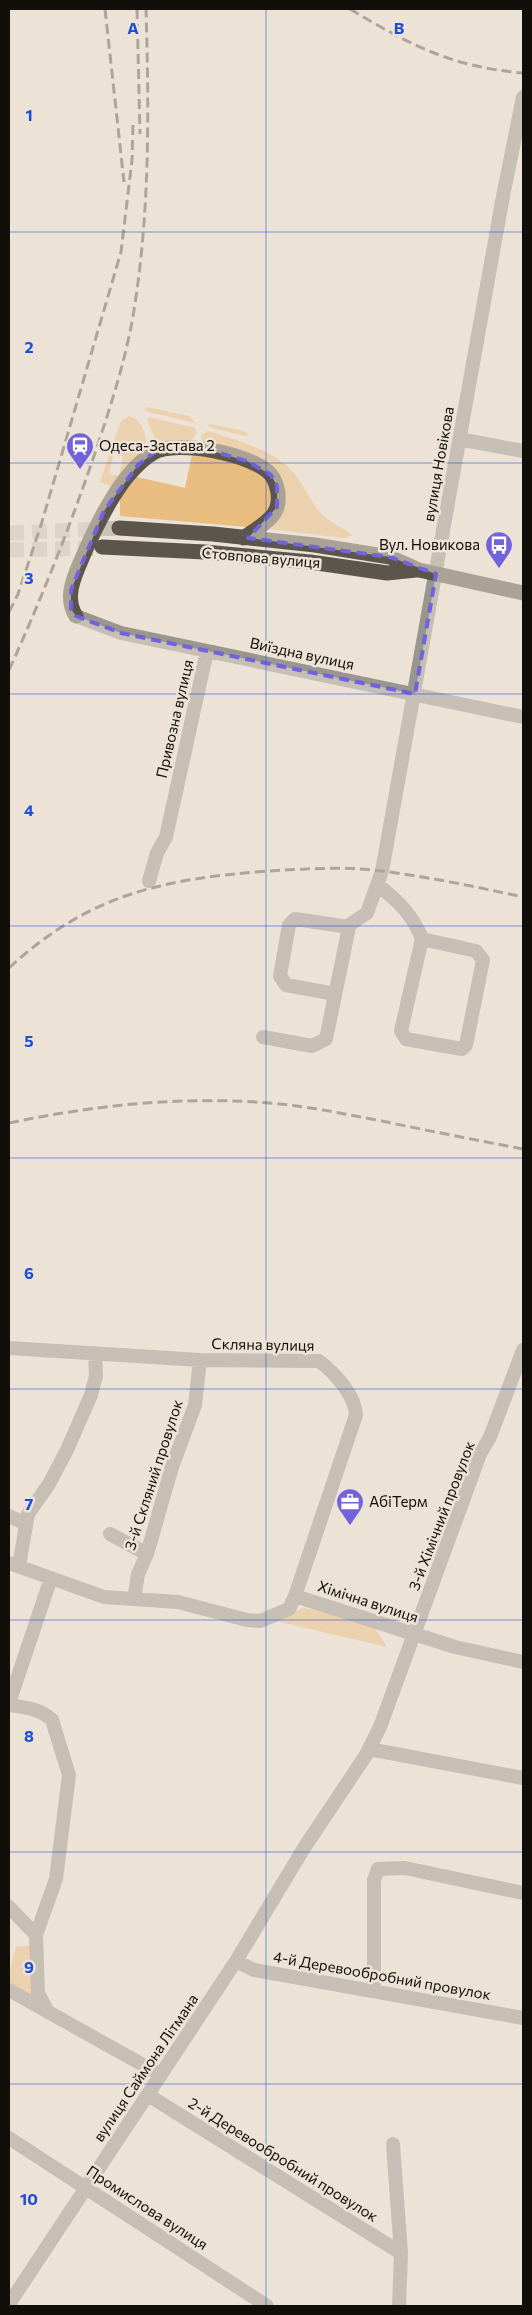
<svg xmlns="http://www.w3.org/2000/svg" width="532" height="2315" font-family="Commissioner,sans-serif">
<rect width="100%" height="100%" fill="#ece2d5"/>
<!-- green -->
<path fill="#e9bc7f" d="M146 407 189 416 196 423 149 412 144 409Z
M129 416 138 420C144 430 148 438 145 450L114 487 100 482 109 455 113 456 109 474 119 476 123 456 112 452 111 449 121 421Z
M149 417 195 428 196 434 191 441 161 443 155 438 147 420Z
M210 424 244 431 249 435 245 436 212 428 208 425Z
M208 431C234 439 276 451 294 473 305 486 310 502 322 514 330 523 349 531 352 535L345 538 268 529 281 483 202 442 201 435Z
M192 454C215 458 269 465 271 494 272 511 259 519 247 527L120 516V499L137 477 185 488Z
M303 1608 335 1613 375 1629 387 1647 276 1621Z
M32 1945V1995L9 1987V1973L16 1947Z"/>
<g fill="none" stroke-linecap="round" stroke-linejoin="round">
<!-- major-tunnel -->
<path stroke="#cbc2b7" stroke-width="15" stroke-dasharray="15 8" stroke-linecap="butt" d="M9 533 119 528
M9 550 97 548"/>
<!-- minor -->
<path stroke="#99958f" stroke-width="14" d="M459 439 523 451
M76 616 121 633 523 717
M149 881 157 853 166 837 207 651
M378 885C398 901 413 915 422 939L476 951 483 960 466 1045 462 1049 406 1039 401 1031 422 939
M335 994 286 985 280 976 289 925 295 919 349 927
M263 1037 312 1046 326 1039 349 927 352 923 367 913 382 871 503 196 523 97
M9 1348 200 1360 319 1361C335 1373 355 1395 356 1415L295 1596
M9 1516 26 1524
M110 1534 147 1554
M9 1563 104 1597 178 1602 247 1620 260 1621 289 1609 295 1596 455 1647 523 1662
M19 1566 28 1514 49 1484 67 1450 91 1395 96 1376 95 1353
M134 1599 138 1574 147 1554 172 1467 195 1405 200 1360
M9 1703 51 1578
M9 1705C24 1707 41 1709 52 1720L69 1775 56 1879 36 1935 38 1993 48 2012
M369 1749 523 1778
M9 1907 36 1935
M236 1961 254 1970 523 2018
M9 1990 161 2075
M374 1991V1880L378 1869 405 1868 523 1893
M148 2095 401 2253
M9 2138 267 2306
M393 2144 401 2253 399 2306
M9 2304 236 1961 304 1848 366 1755 380 1727 480 1454 490 1437 523 1350"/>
<!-- major -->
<path stroke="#5c554b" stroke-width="15" d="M119 528 213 534 315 545 390 557 419 570 523 593
M102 547 205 552 310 562 387 573 416 570
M76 616C62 595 78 569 86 549 100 518 123 471 153 453 176 439 254 454 271 475 275 480 277 487 278 493 279 502 277 511 271 517 263 526 252 532 243 538"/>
<!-- rail -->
<path stroke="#615b54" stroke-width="3" stroke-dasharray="10 5" stroke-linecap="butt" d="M105 9 124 182
M137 9 140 134
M350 9C410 45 452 67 523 73
M9 612 18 594 41 525 121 252 132 160 133 123
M9 670C41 600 69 529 94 456 110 408 126 360 134 310 150 210 149 109 146 9
M9 968C89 894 163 879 268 871 306 869 345 866 382 871 429 877 477 887 523 897
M9 1123C95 1105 181 1096 269 1103 307 1106 344 1114 382 1121 429 1131 476 1140 523 1149"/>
</g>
<!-- marked area -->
<path d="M0 0H532V2315H0ZM174 447 208 450 247 461 271 475 277 486V507L248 538 390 557 436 574 415 694 121 633 76 616 71 609V590L104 511 138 465 155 452Z" fill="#ece2d5" fill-opacity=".55" fill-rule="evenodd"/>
<path fill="none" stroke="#7162dd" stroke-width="4" stroke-dasharray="10 6" stroke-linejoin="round" d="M174 447 208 450 247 461 271 475 277 486V507L248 538 390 557 436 574 415 694 121 633 76 616 71 609V590L104 511 138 465 155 452Z"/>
<!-- grid -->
<path fill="none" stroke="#1d4ed8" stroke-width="1" stroke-opacity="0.55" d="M266 9V2306M9 232H523M9 463H523M9 694H523M9 926H523M9 1158H523M9 1389H523M9 1620H523M9 1852H523M9 2084H523"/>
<!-- icons -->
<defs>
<g id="station-pin" transform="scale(1.4375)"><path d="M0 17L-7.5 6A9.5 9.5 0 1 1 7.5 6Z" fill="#7162dd" stroke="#ece2d5"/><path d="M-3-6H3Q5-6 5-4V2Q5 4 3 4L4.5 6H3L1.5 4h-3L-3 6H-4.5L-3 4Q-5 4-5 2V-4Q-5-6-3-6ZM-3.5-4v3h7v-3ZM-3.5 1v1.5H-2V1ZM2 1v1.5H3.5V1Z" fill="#fff"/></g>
<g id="bus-pin" transform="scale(1.4375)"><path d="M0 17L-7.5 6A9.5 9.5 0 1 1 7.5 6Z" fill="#7162dd" stroke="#ece2d5"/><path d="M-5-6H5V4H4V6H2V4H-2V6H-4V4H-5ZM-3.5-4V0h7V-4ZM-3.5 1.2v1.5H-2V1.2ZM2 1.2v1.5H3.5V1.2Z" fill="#fff"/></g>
<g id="office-pin" transform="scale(1.4375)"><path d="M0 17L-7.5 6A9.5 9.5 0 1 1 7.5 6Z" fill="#7162dd" stroke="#ece2d5"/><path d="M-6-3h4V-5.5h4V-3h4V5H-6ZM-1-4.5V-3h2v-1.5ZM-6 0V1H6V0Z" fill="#fff"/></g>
</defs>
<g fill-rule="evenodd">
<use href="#station-pin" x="80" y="446"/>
<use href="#bus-pin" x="499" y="545"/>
<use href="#office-pin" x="350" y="1502"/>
</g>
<g text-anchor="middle" stroke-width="5" stroke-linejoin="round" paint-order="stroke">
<!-- poi labels -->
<g font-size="15" fill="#120f0b" stroke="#ece2d5" text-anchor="start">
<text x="99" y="451">Одеса-Застава 2</text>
<text x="480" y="550" text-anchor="end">Вул. Новикова</text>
<text x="369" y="1507">АбіТерм</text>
</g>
<!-- street labels -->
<g font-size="15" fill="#120f0b" stroke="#ece2d5">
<text transform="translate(439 464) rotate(-80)" y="5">вулиця Новікова</text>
<text transform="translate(261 558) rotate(5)" y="5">Стовпова вулиця</text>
<text transform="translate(302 654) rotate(12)" y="5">Виїздна вулиця</text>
<text transform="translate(175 719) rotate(-77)" y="5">Привозна вулиця</text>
<text transform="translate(263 1345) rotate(1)" y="5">Скляна вулиця</text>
<text transform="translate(154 1475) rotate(-72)" y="5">3-й Скляний провулок</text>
<text transform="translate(442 1516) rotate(-69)" y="5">3-й Хімічний провулок</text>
<text transform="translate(368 1602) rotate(18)" y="5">Хімічна вулиця</text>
<text transform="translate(382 1976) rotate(10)" y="5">4-й Деревообробний провулок</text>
<text transform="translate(146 2068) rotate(-56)" y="5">вулиця Саймона Літмана</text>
<text transform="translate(283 2160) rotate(32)" y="5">2-й Деревообробний провулок</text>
<text transform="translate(147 2208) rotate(33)" y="5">Промислова вулиця</text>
</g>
</g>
<g font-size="16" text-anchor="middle" font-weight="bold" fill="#1d4ed8" stroke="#ece2d5" stroke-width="5" stroke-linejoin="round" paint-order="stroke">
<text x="133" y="34">A</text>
<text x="399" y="34">B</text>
<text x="29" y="121">1</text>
<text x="29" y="353">2</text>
<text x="29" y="584">3</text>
<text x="29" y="816">4</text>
<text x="29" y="1047">5</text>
<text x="29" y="1279">6</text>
<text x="29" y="1510">7</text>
<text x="29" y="1742">8</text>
<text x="29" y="1973">9</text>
<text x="29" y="2205">10</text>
</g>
<!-- border -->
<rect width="532" height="2315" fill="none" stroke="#120f0b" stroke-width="20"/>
</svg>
